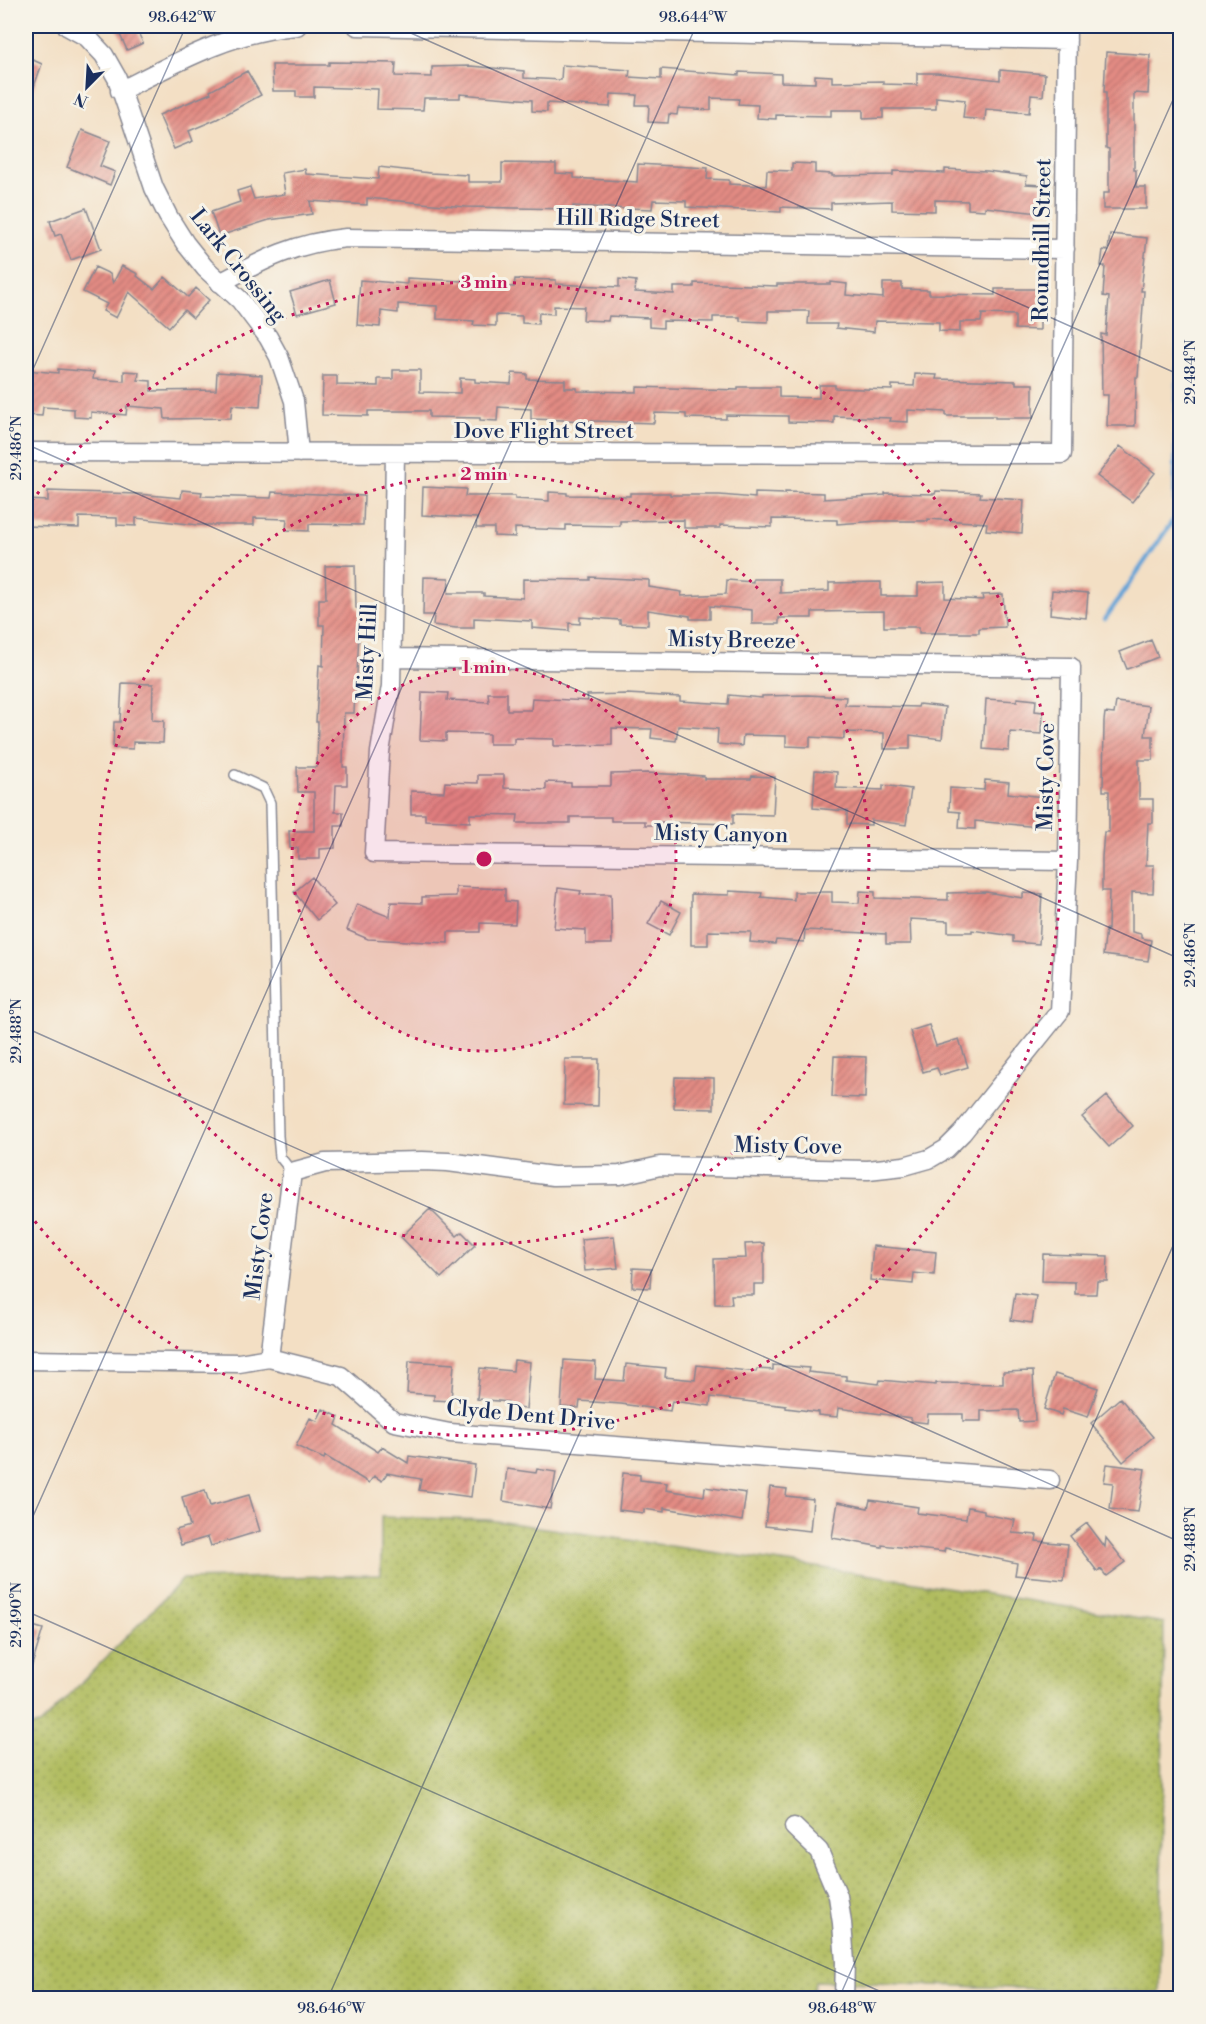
<svg xmlns="http://www.w3.org/2000/svg" width="1206" height="2024" font-family="'Libre Bodoni',serif">
<defs>
<pattern id="grass-dots" width="8" height="8" patternUnits="userSpaceOnUse" patternTransform="scale(1.5)"><rect width="8" height="8" fill="#b0bc5e"/><path d="M2 2h.1M6 6h.1" fill="none" stroke="#8e9951" stroke-width="1.8" stroke-linecap="round"/></pattern>
<pattern id="building-hatch" width="6" height="6" patternUnits="userSpaceOnUse" patternTransform="scale(1.5)"><rect width="6" height="6" fill="#e38b83"/><path d="M-1 1l2-2M0 6l6-6M5 7l2-2" fill="none" stroke="#b7726e"/></pattern>
</defs>
<rect width="100%" height="100%" fill="#f7f3e8"/>
<filter id="ink" filterUnits="userSpaceOnUse"><feTurbulence type="fractalNoise" baseFrequency=".0167" numOctaves="2"/><feDisplacementMap in="SourceGraphic" scale="12" xChannelSelector="R" yChannelSelector="G"/><feConvolveMatrix kernelMatrix="1 2 1 2 8 2 1 2 1" color-interpolation-filters="sRGB"/></filter>
<filter id="wash" filterUnits="userSpaceOnUse"><feTurbulence type="fractalNoise" baseFrequency=".008" numOctaves="4" result="noise"/><feDisplacementMap in="SourceGraphic" scale="24" xChannelSelector="R" yChannelSelector="G"/><feGaussianBlur stdDeviation="1.35" result="paint"/><feColorMatrix in="noise" values="0 0 0 0 0 0 0 0 0 0 0 0 0 0 0 0 0 1.4 0 .05"/><feComposite in="paint" operator="in"/></filter>
<g filter="url(#wash)">
<rect width="100%" height="100%" fill="#f3dfc4"/>
<!-- grass -->
<path fill="url(#grass-dots)" stroke="#66765e" stroke-width="1.5" d="M381 1517 489 1520 885 1577 1164 1623 1160 1993 815 1981 813 1998H26V1727L40 1725 183 1579 381 1575Z"/>
<g fill="none" stroke-linecap="round" stroke-linejoin="round">
<!-- stream -->
<path stroke="#64a3d6" stroke-width="4.5" d="M1105 619 1174 519 1179 300 1180 287"/>
</g>
<g id="blocks">
<!-- building -->
<path fill="url(#building-hatch)" d="M116 26H135L143 43 127 50Z
M1106 52 1150 55 1148 94 1134 93V170H1136V187H1146V209H1103V193H1109V149L1106 148V92H1104Z
M26 57 42 64 27 106 26 105Z
M329 62 396 63 395 76 432 77V67L471 66 524 71V78L561 80 562 65 630 70 629 77 661 79V69L739 75V72L781 74V82L815 83V75L832 76V82L883 81V84L917 85V73H937L1000 80V70L1045 74 1043 96 1031 95 1029 113 986 109 985 120 963 118 965 100 936 97V109H883V118L863 119V110H831V116L776 115V119L757 118 758 105 738 104 739 99 711 98V110L678 108 677 115 669 114 668 123 648 122 649 105H636L637 95 611 94 610 107 547 103V112L532 111V100L460 94V98H424L423 110 377 109 378 89 314 87V97H296V91H273L272 65H329Z
M247 71 261 95 217 119 189 131 193 141 174 149 159 115 211 93 210 91Z
M82 130 110 141 100 166 115 172 110 185 67 167Z
M502 163 556 164V173L574 174V178L637 182 638 164 708 168 707 179 729 180V184L766 186 767 170 792 171V163L815 164V173L832 174V176L893 175V171L945 173V169L987 171 1027 176 1026 184 1042 185 1039 213 985 207V210L968 209V201L935 200V211L892 210V201L831 203V209L781 207V212L686 207V201L653 200 652 209 628 208V209L573 206V209L466 207 367 198V205L310 201 312 214 269 220 219 236 211 212 240 202 237 191 250 187 254 199 285 194 282 173 305 169 306 174 378 179 379 167 430 173 468 175V182H502Z
M86 208 101 249 71 260 61 234 55 236 50 221Z
M1110 234 1147 238 1141 291H1144L1138 377H1136L1135 426H1107L1108 395H1102L1101 334 1106 335 1109 297 1103 296 1105 266H1101L1103 250 1108 251Z
M122 266 138 274 137 276 154 289 165 277 188 297 196 288 209 300 193 318 184 310 169 327 129 292 116 318 103 311 107 304 83 292 95 267 110 274 113 283Z
M407 278 462 281V278L479 279V285L514 287 515 279 556 280V284L619 287V279L636 281 635 292 674 294V287H694V283L777 286V284H831V282L847 284 846 295 883 298V283H902V289L929 290V294L995 295V289H1040V330L1015 329V315L982 314 981 322H960V332L939 331V322L875 321 874 332 836 328 837 324H808L809 311H768V322L740 321V317H713V322L663 321V328L649 327V318L609 316 608 321 583 320 584 307 554 306V314L539 313 538 324 522 323V316L496 315V326L473 325 474 321 437 319V306L398 304V313L381 311 380 327 357 325 360 280 407 284Z
M330 280 336 303 297 314 290 292Z
M58 369 94 372 93 379 124 381V371L139 372 138 380 151 381V391L216 390 217 372 262 375 260 407 232 405 231 418 165 419 164 409 127 406 126 415 91 412V418L74 417V409L43 407 42 416 26 415V370L58 373Z
M393 370H420V392L460 393V378L475 379V382L511 384 512 373 527 374V379L565 380V388H577V391L637 392V387L738 390V387H779V397L819 398V385H835V388L892 390V385L914 386 915 374 937 375 936 379 1016 381V384H1033V418H995V416H946V412L908 410V422L890 421 891 418 834 416V423L788 422V416L726 415V419L686 418V414L655 413 654 423 531 419V409L498 407 497 421 480 420V418L429 417V411H368V416L322 415 323 376H337V385L378 386V379H393Z
M1120 446 1155 473 1132 502 1097 476Z
M423 487 466 489 465 496H515V499L549 501V492L567 493V495L630 496V493H670V495H720L755 498V493L785 494V492L824 493V499L885 495V493L935 494 936 491 981 493 980 497 1024 500 1022 533 986 530 987 523 928 519V521H878L837 524V520L772 519V527L720 525V528H684V520L620 521V526L566 525V530L515 528V537L494 536V528H476L477 518 422 515Z
M182 490 202 492 201 496 271 498 272 492 364 496 363 525 309 524V531L286 530 287 519 254 518V525H198L136 518V526L117 525V518L79 517V528L26 526V500L48 501V491L138 494 181 498Z
M355 565 356 608 359 609V633L356 693H355L354 713H344L343 767H347V785H336L335 812H343V826H335V848L320 849V859H298V848H290L289 831H314V792H298L297 767H317L318 722H316L319 665 323 666 324 625H319V599H326L325 566Z
M424 577 449 578 448 593H484V596L523 598V579L590 580V577L649 580V587L682 592 681 596 726 594 727 580 753 582V579H780V593L829 591V583L881 582V596H918V583L945 582V598L983 600 982 595 1003 594 1005 627 979 628V633H919V627H884V611L812 612V618H779V624H752V610L710 606V619H690V616L648 610V625L620 624V620L580 617V624L569 623V631L532 628V621L474 618V628H456L433 625 434 615H423Z
M1052 590 1088 593 1086 618 1050 614Z
M1151 640 1158 657 1127 669 1120 652Z
M122 683 153 684 152 720 164 721 163 743 133 742V749L113 748 114 722H120Z
M422 692 448 693 447 700 489 702 488 693H507V710H531L532 698 588 701 587 695 627 694 680 697V701L728 704 729 695 762 698V696L808 695 846 697 845 705 918 707 919 704 945 707 942 739 910 735V749H884V733L844 732V739L810 737V747L786 746V736L743 735 742 746 717 744 718 729 678 726 676 741 651 738 652 729 612 728V745L554 746V739L514 738V744H489V734L446 733V741L420 740Z
M1017 698 1036 700 1035 711 1043 712 1042 734 1010 732 1009 751 983 749 986 699 1017 701Z
M1116 702 1149 706 1145 736H1153V760H1139V799H1153V823H1148L1146 865H1154L1153 893 1132 892V932L1141 934V938L1151 940 1148 961 1103 955 1106 929 1108 930 1109 891H1102V857L1104 832H1109V791H1103L1104 721 1105 713 1114 714Z
M815 770 837 772 836 788 883 790V785L911 789 906 825 871 820V825L847 824V811L813 808Z
M647 773 704 776V779H751L752 776 775 777 773 815 733 814V824L659 822V825H645V821H611V817H570V823H517L518 815 470 814V822L425 820V814H411V791L444 792 445 782 478 783V775H504V788L546 790V782L571 783V786H611V774Z
M985 780 1009 782 1008 793 1043 797 1040 827 975 821V829L959 828 960 812 949 811 950 788 984 790Z
M312 877 335 905 317 920 294 892Z
M456 887 505 889V901L516 902 515 924 480 923V932H448V943L368 939 347 930 357 904 390 917 391 902 422 903V897L456 896Z
M558 888 581 891 580 894H611L612 944H586V930L554 928Z
M729 891 762 893 761 897 794 900V892H832V902L859 903 860 891 875 892V898L948 900V893L986 892 1023 898V893L1042 894 1039 944 1013 942V936L972 930V932H948V921L910 919 911 944H886V934L805 930 804 942 776 940 775 944 750 942 751 932 708 931V945H691V894L729 895Z
M661 901 681 912 669 935 648 924Z
M929 1025 936 1046 959 1039 968 1067 940 1075 937 1068 923 1072 910 1031Z
M834 1056 866 1057 865 1098 832 1097Z
M565 1059H599L598 1106 564 1105Z
M675 1077 714 1078V1109L674 1108Z
M1107 1096 1133 1126 1109 1147 1082 1117Z
M430 1209 457 1236 462 1232 475 1245 441 1278 401 1237Z
M614 1236 618 1268 585 1271 581 1239Z
M764 1243V1284H754V1295H731L732 1304H715L714 1259 746 1258 745 1244Z
M873 1246 936 1252 934 1275 914 1273 913 1284 870 1280Z
M1043 1254 1108 1256 1107 1281H1097L1096 1294H1075V1282L1042 1281Z
M633 1268 651 1269 650 1288 632 1287Z
M1015 1293 1036 1296 1032 1323 1011 1320Z
M514 1360 530 1362 526 1409 508 1407V1402L477 1399 480 1368 513 1371Z
M564 1360 596 1362 595 1379 624 1381 626 1364 666 1368 665 1377 695 1380 697 1365 756 1372 757 1369 773 1370V1365L809 1368 808 1372 846 1376V1380L879 1384 880 1380 936 1385V1383L1003 1384V1372L1033 1371 1035 1421 1019 1422 1018 1410 981 1411V1421H963V1414H928L927 1423 911 1421V1418L838 1408 837 1417 818 1415V1412L786 1408V1406L711 1397 710 1406 672 1401 670 1411 621 1404 580 1401 579 1408 561 1407Z
M409 1361 454 1364 451 1401 434 1400V1395L407 1393Z
M1055 1374 1098 1388 1088 1417 1063 1409 1061 1415 1044 1409Z
M1120 1398 1153 1437 1123 1462 1091 1423Z
M323 1409 339 1417 336 1425 378 1452 382 1447 408 1463 409 1456 475 1465 471 1497 419 1490 421 1479 387 1473 382 1481 374 1476 369 1483 325 1456 324 1459 296 1446 310 1418 317 1421Z
M1107 1464 1145 1469 1138 1512 1110 1509 1113 1483 1104 1482Z
M507 1469 536 1473 537 1469 556 1472 550 1509 503 1501Z
M623 1473 640 1475V1480L667 1483 666 1490 704 1496 705 1487 746 1493 742 1521 664 1508V1512L644 1509V1513L619 1510Z
M770 1487 787 1489 786 1496 813 1499 810 1531 765 1526Z
M205 1490 210 1506 249 1495 260 1531 211 1546 208 1537 181 1545 176 1530 190 1526 182 1497Z
M870 1500 918 1507 917 1513 966 1519 968 1507 984 1510V1514L1015 1520 1012 1533 1037 1535 1036 1541 1068 1544 1064 1580 1015 1575 1017 1563 945 1548 944 1552 882 1545V1547L832 1538 838 1502 868 1508Z
M1087 1523 1105 1547 1106 1538 1125 1562 1106 1576 1101 1569 1097 1571 1070 1536Z
M26 1624 43 1629 29 1675H26Z"/>
</g>
</g>
<g filter="url(#ink)">
<use href="#blocks" fill-opacity="0" stroke="#878791" stroke-width="1.5"/>
<g fill="none" stroke-linecap="round" stroke-linejoin="round">
<!-- lane casing -->
<g stroke="#878791" stroke-width="12">
<path id="lane" d="M235 775 263 788 270 803 278 1136 280 1157 292 1172"/>
</g>
<!-- street casing -->
<g stroke="#878791" stroke-width="21">
<path id="street" d="M67 26 87 37 104 55 117 78 154 188 168 216 185 243 205 268 240 300 268 337 279 357 294 401 299 453
M357 26 1067 40
M120 91C177 62 232 31 297 26
M220 283C265 259 295 243 346 238L1065 249
M26 452 1062 454 1067 26
M395 454 391 686 380 752 374 853 1068 861
M269 1358 292 1172 325 1163 422 1161 448 1162 553 1176 620 1175 660 1166 868 1170 904 1166 929 1159 946 1149 962 1133 1060 1011 1068 861 1071 667 392 658
M26 1360 239 1363 269 1358 341 1376 394 1422 450 1433 1050 1480
M794 1827 819 1851 838 1896 842 1923 845 1962 844 1998"/>
</g>
<!-- lane -->
<use href="#lane" stroke="#fff" stroke-width="9"/>
<!-- street -->
<use href="#street" stroke="#fff" stroke-width="18"/>
</g>
</g>
<!-- ticks -->
<path fill="none" stroke="#1b2f5e" stroke-width="1.5" stroke-opacity="0.45" d="M395 26 1180 375M26 385 186 26M26 444 1180 959M26 1028 1180 1542M26 1532 696 26M26 1611 895 1998M328 1998 1180 84M839 1998 1180 1230"/>
<!-- distance rings -->
<circle cx="484" cy="859" r="192" fill="#c2185b" fill-opacity=".12"/>
<g fill="none" stroke="#c2185b" stroke-width="3" stroke-dasharray="3 6">
<circle cx="484" cy="859" r="192"/>
<circle cx="484" cy="859" r="385"/>
<path d="M26 508A577 577 0 1 1 26 1210"/>
</g>
<g text-anchor="middle" stroke-width="6" stroke-linejoin="round" paint-order="stroke">
<!-- street labels -->
<g font-size="22" fill="#1b2f5e" stroke="#f7f3e8">
<text transform="translate(638 218) rotate(1)" y="8">Hill Ridge Street</text>
<text transform="translate(1041 240) rotate(-89)" y="8">Roundhill Street</text>
<text transform="translate(239 265) rotate(51)" y="8">Lark Crossing</text>
<text x="544" y="438">Dove Flight Street</text>
<text transform="translate(732 639) rotate(1)" y="8">Misty Breeze</text>
<text transform="translate(366 652) rotate(-87)" y="8">Misty Hill</text>
<text transform="translate(1045 777) rotate(-89)" y="8">Misty Cove</text>
<text transform="translate(721 833) rotate(1)" y="8">Misty Canyon</text>
<text transform="translate(788 1145) rotate(1)" y="8">Misty Cove</text>
<text transform="translate(258 1246) rotate(-83)" y="8">Misty Cove</text>
<text transform="translate(531 1414) rotate(5)" y="8">Clyde Dent Drive</text>
</g>
</g>
<circle cx="484" cy="859" r="9" fill="#c2185b" stroke="#f7f3e8" stroke-width="3"/>
<g font-size="18" text-anchor="middle" font-weight="bold" fill="#c2185b" stroke="#f7f3e8" stroke-width="6" stroke-linejoin="round" paint-order="stroke">
<text x="484" y="288">3 min</text>
<text x="484" y="480">2 min</text>
<text x="484" y="673">1 min</text>
</g>
<!-- margin -->
<rect width="1206" height="2024" fill="none" stroke="#f7f3e8" stroke-width="66"/>
<!-- north arrow -->
<g transform="translate(87 87) rotate(204)" stroke="#f7f3e8" stroke-width="4.5" paint-order="stroke">
<path d="M0-4.5L10 22L0 15L-10 22Z" fill="#1b2f5e"/>
<text y="-9" font-size="16" font-weight="bold" text-anchor="middle" fill="#1b2f5e">N</text>
</g>
<rect x="33" y="33" width="1140" height="1958" fill="none" stroke="#1b2f5e" stroke-width="2"/>
<g font-size="15" text-anchor="middle" fill="#1b2f5e">
<text x="182" y="22">98.642°W</text>
<text x="693" y="22">98.644°W</text>
<text transform="translate(1190 372) rotate(-90)" y="5">29.484°N</text>
<text transform="translate(16 448) rotate(-90)" y="5">29.486°N</text>
<text transform="translate(1190 955) rotate(-90)" y="5">29.486°N</text>
<text transform="translate(16 1031) rotate(-90)" y="5">29.488°N</text>
<text transform="translate(1190 1539) rotate(-90)" y="5">29.488°N</text>
<text transform="translate(16 1615) rotate(-90)" y="5">29.490°N</text>
<text x="331" y="2013">98.646°W</text>
<text x="842" y="2013">98.648°W</text>
</g>
</svg>
